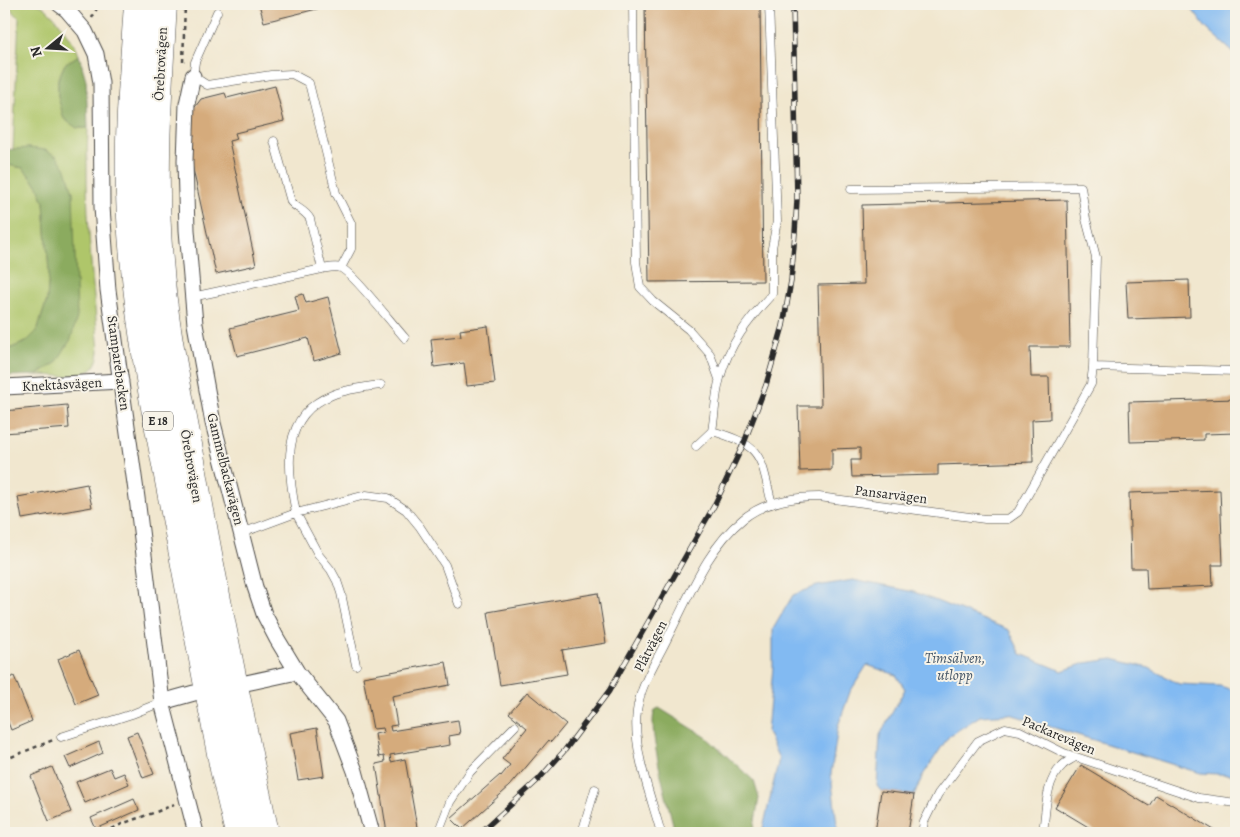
<svg xmlns="http://www.w3.org/2000/svg" width="1240" height="837" font-family="Alegreya,serif">
<rect width="100%" height="100%" fill="#f7f3e8"/>
<filter id="ink" filterUnits="userSpaceOnUse"><feTurbulence type="fractalNoise" baseFrequency=".02" numOctaves="2"/><feDisplacementMap in="SourceGraphic" scale="10" xChannelSelector="R" yChannelSelector="G"/><feConvolveMatrix kernelMatrix="1 2 1 2 8 2 1 2 1" color-interpolation-filters="sRGB"/></filter>
<filter id="wash" filterUnits="userSpaceOnUse"><feTurbulence type="fractalNoise" baseFrequency=".0096" numOctaves="4" result="noise"/><feDisplacementMap in="SourceGraphic" scale="20" xChannelSelector="R" yChannelSelector="G"/><feGaussianBlur stdDeviation="1.12" result="paint"/><feColorMatrix in="noise" values="0 0 0 0 0 0 0 0 0 0 0 0 0 0 0 0 0 1.4 0 .05"/><feComposite in="paint" operator="in"/></filter>
<g filter="url(#wash)">
<rect width="100%" height="100%" fill="#f1e7cf"/>
<!-- green -->
<path fill="#afc66b" stroke="#6d784b" d="M7 4C14 4 31 2 38 4 51 8 75 42 79 55L65 64 58 79V97L77 128H88C84 202 92 276 99 351 97 384 62 375 37 375L46 370 73 192 29 148 13 150 19 18Z
M4 164 23 168 38 186 44 202 49 272 47 300 37 331 26 342 4 351V298L8 195H4Z"/>
<!-- forest -->
<path fill="#8bab5f" stroke="#5b6b45" d="M79 55 86 80 88 128H77L64 119 58 97V79L65 64Z
M29 148 45 150 57 156 66 169 73 192 77 317 71 339 56 363 37 375 4 376V351L26 342 37 331 47 300 49 272 44 202 38 186 23 168 4 164V150Z
M659 708 706 737 754 781 759 798 753 833H675C670 809 646 728 655 710Z"/>
<!-- water -->
<path fill="#82baf2" stroke="#56728e" d="M1188 4H1236V55L1206 28Z
M853 580 914 592 1009 630 1021 654 1062 671 1085 663 1113 659 1149 668 1179 684 1220 686 1236 691V775L1200 773 1010 714 980 716 949 736 923 775 914 795 881 791 877 786 880 735 905 689 896 675 867 665 850 692 838 726 831 774 838 833H762L779 759 767 732 773 667V629L793 595 817 586Z"/>
<g id="blocks">
<!-- building -->
<path fill="#d5ab7b" d="M259 4H337L264 22Z
M645 4H760L763 281 649 282Z
M275 86 284 121 235 133 237 139 229 141 256 265 216 274 186 137 194 136 189 115 201 99 225 93 227 98Z
M1067 200 1070 347H1030L1031 377H1049L1050 419 1032 420 1033 462 938 465V475L852 477 851 460H860V448L832 449V470L800 471 798 406H821L818 285 864 284 862 205Z
M1189 280 1190 317 1128 319 1126 282Z
M303 294 306 303 328 297 342 353 314 361 308 338 237 356 230 328 299 311 295 296Z
M488 326 495 383 467 386 464 363 434 367 431 339 461 336 460 330Z
M1236 399V433L1204 434V440L1130 442 1129 402Z
M67 405 69 428 4 433V411Z
M87 484 92 507 22 519 18 497Z
M1220 490 1223 565H1212L1213 586 1147 589 1146 568H1131L1129 493Z
M598 593 606 643 562 650 567 674 500 685 488 612Z
M79 650 98 695 76 704 58 659Z
M446 662 450 685 392 696 397 725 390 726 391 731 458 720 460 734 449 736 450 745 390 755 391 762 405 759 418 833H387L376 764 385 762 384 756 379 757 375 734 384 732 383 728 373 729 363 677Z
M14 676 32 721 11 730 4 712V680Z
M527 692 566 724 551 742 549 740 510 786 462 829 451 818 500 775 501 776 510 765 502 759 527 728 509 713Z
M317 728 324 776 298 780 290 733Z
M137 732 154 774 143 778 127 736Z
M99 742 103 753 70 768 65 757Z
M1081 765 1149 806 1156 795 1219 833H1093L1095 831 1055 807Z
M52 767 71 812 49 821 31 776Z
M110 768 114 777 124 773 129 784 85 803 76 782Z
M881 791 914 795 908 833H875Z
M134 799 139 810 96 829 91 818Z"/>
</g>
</g>
<g filter="url(#ink)">
<use href="#blocks" fill-opacity="0" stroke="#494744" stroke-width="1"/>
<g fill="none" stroke-linecap="round" stroke-linejoin="round">
<!-- lane casing -->
<g stroke="#494744" stroke-width="9">
<path id="lane" d="M633 4 636 262 640 287 653 301 689 330 710 354 719 379
M769 4 777 221 772 248V294C749 319 729 344 720 378 715 395 715 414 712 431 764 446 760 456 772 504
M217 12 195 62 193 76 207 85 271 75 292 74 309 83 336 193 351 223V249L341 268
M274 141 291 202C297 209 305 210 310 219L322 269
M192 297 322 269C328 268 335 266 341 268 354 274 393 325 405 338
M1093 367 1236 371
M696 446 712 431
M242 533 296 513C287 469 280 415 332 395 347 389 365 387 381 385
M356 665 341 593 337 581 331 570 318 554 296 513 366 495 388 498 406 510 420 527 445 565 459 604
M61 737 132 714 162 702
M438 833 450 802 470 772 515 726
M582 833 595 789
M661 833C651 796 632 750 637 711 640 685 657 660 668 637 689 597 707 548 743 519 764 502 793 497 819 497L985 519H1008L1018 512 1091 384 1093 367 1096 257 1086 219 1081 187 851 189
M922 833 924 822 938 794 978 741 1005 728 1020 731 1064 753 1199 798 1236 803
M1043 833C1046 812 1045 781 1062 766 1065 762 1071 760 1075 757"/>
</g>
<!-- street casing -->
<g stroke="#494744" stroke-width="17">
<path id="street" d="M59 4 67 10 85 31 96 54 101 83 102 207 108 290 137 498 162 702 196 833
M193 76 187 104 185 161 187 230 195 324 213 423 255 587 264 614 277 639 297 672 336 721 355 771 372 833
M4 387 121 381
M246 683 297 672
M162 702 194 693"/>
</g>
<!-- highway casing -->
<g stroke="#494744" stroke-width="29">
<path id="highway" d="M138 4C134 67 128 131 130 194 132 264 142 333 154 402L224 769 239 833
M163 4C158 90 152 175 159 261 164 328 179 395 191 461 213 585 238 710 265 833"/>
</g>
<!-- path -->
<path stroke="#494744" stroke-width="2.5" stroke-dasharray="4 4" stroke-linecap="butt" d="M92 18 99 4
M183 62 185 4
M4 760 53 740
M105 833C126 819 152 816 174 804"/>
<!-- lane -->
<use href="#lane" stroke="#fff" stroke-width="8"/>
<!-- street -->
<use href="#street" stroke="#fff" stroke-width="15"/>
<!-- highway -->
<use href="#highway" stroke="#fff" stroke-width="28"/>
<!-- rail casing -->
<g stroke="#2b2b2b" stroke-width="5.5">
<path id="rail" d="M480 833 538 780 565 750 609 691 714 506 744 443 766 385 783 326 791 281 795 233 797 200 793 4"/>
</g>
<!-- rail -->
<use href="#rail" stroke="#f7f3e8" stroke-width="4" stroke-dasharray="11" stroke-linecap="butt"/>
</g>
</g>
<g text-anchor="middle" stroke-width="4" stroke-linejoin="round" paint-order="stroke">
<!-- shield labels -->
<rect fill="#f7f3e8" stroke="#686764" stroke-width="1" x="143" y="411.5" width="30" height="19" rx="4"/>
<g font-size="12" font-weight="bold" fill="#2b2b2b">
<text x="158" y="425">E 18</text>
</g>
<!-- street labels -->
<g font-size="14" fill="#2b2b2b" stroke="#f7f3e8">
<text transform="translate(160 64) rotate(-87)" y="5">Örebrovägen</text>
<text transform="translate(119 363) rotate(82)" y="5">Stamparebacken</text>
<text transform="translate(62 384) rotate(-3)" y="5">Knektåsvägen</text>
<text transform="translate(192 466) rotate(80)" y="5">Örebrovägen</text>
<text transform="translate(226 469) rotate(76)" y="5">Gammelbackavägen</text>
<text transform="translate(891 494) rotate(7)" y="5">Pansarvägen</text>
<text transform="translate(650 646) rotate(-63)" y="5">Plåtvägen</text>
<text transform="translate(1059 735) rotate(23)" y="5">Packarevägen</text>
</g>
<!-- water labels -->
<g font-size="15" font-style="italic" fill="#455667" stroke="#f7f3e8">
<text x="955" y="663">Timsälven,<tspan x="955" dy="17">utlopp</tspan></text>
</g>
</g>
<!-- margin -->
<rect width="1240" height="837" fill="none" stroke="#f7f3e8" stroke-width="20"/>
<!-- north arrow -->
<g transform="translate(48 48) rotate(252)" stroke="#f7f3e8" stroke-width="4" paint-order="stroke">
<path d="M0-4L9 19L0 12L-9 19Z" fill="#2b2b2b"/>
<text y="-8" font-size="14" font-weight="bold" text-anchor="middle" fill="#2b2b2b">N</text>
</g>
</svg>
